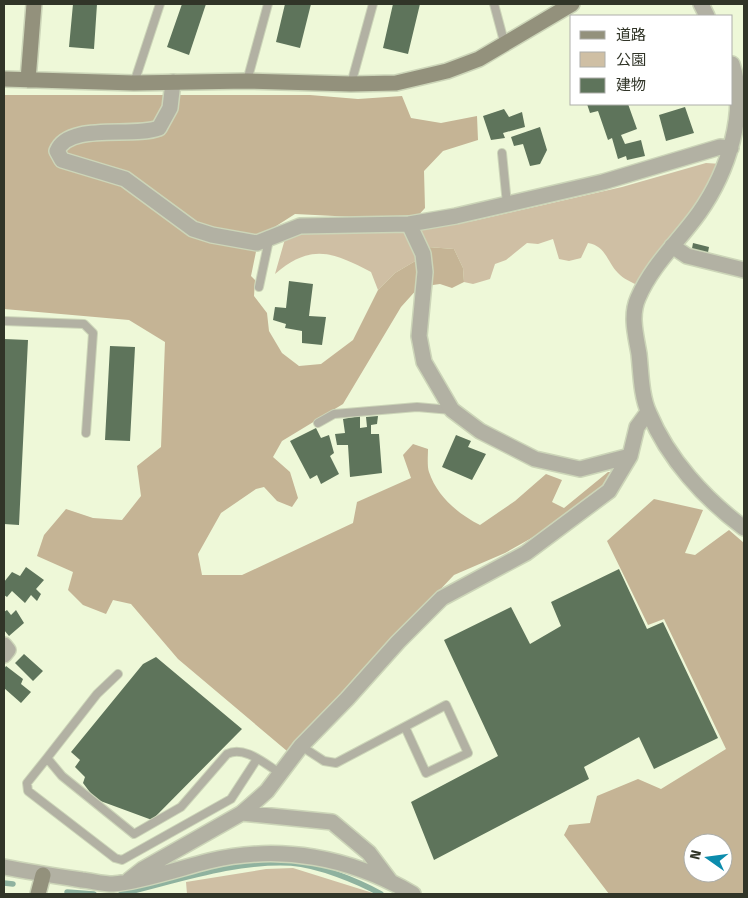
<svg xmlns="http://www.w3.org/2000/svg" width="748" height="898" font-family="'Fira Sans','Noto Sans JP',sans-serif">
<rect width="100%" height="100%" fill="#eef8d8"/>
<!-- green -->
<path fill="#cfbfa4" d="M706 163 722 164 693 216 639 286C632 282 623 279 618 273 607 262 606 246 588 243L581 258 569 261 559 259 553 239 538 244 527 243 506 260 495 264 490 279 473 284 464 282 463 268 454 249 428 247 417 260 395 273 378 290 371 272C333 252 311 243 275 274L285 239 310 230H417L473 221 622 187Z
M293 868 376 894H187L186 882 266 869Z"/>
<!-- forest -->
<path fill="#c5b495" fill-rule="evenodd" d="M4 95H310L358 99 402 96 411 118 441 123 477 116 478 140 443 151 424 171 425 208 414 220 295 214 259 237 251 276 255 280 254 296 267 313 269 331 282 353 299 366 321 364 353 340 378 290 395 273 417 260 428 247 454 249 463 268 464 282 452 288 440 284 419 287 401 307 343 404 282 441 273 457 290 472 298 498 292 507 277 501 264 487 256 489 221 513 198 554 202 575H242L353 523 357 502 411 478 403 455 413 444 428 449C428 456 427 466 429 472 437 496 458 514 480 525L515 501 546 474 562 480 552 502 564 508 608 472H617L591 499 560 522 505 553 454 575 287 751 178 659 131 604 113 600 106 614 83 605 68 590 73 572 37 556 44 535 66 509 93 518 122 520 141 496 137 466 161 447 165 342 129 320 4 309Z
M654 499 703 510 685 553 695 555 729 530 744 543V894H609L564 835 569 825 590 823 597 796 638 779 661 789 726 749 664 619 648 625 607 541ZM693 843H723V873H693Z"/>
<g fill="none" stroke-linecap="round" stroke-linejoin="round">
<!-- stream -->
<path stroke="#8fb29f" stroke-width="5.5" d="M4 883 13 884
M67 892 94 894
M121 894C176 881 235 860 291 863 318 865 358 881 381 894"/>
</g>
<!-- building -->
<path fill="#5e745b" d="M73 4H97L94 49 69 47Z
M182 4H206L189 55 167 47Z
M285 4H311L300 48 276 42Z
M393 4H420L408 54 383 48Z
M587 104H628L637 129 621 135 625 144 641 140 645 156 627 160 626 156 618 159 612 138 608 140 598 111 590 113Z
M685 107 694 133 666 141 659 115Z
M504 109 509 117 522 112 525 127 503 133 505 138 491 140 483 116Z
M540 127 547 150 540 164 530 166 523 144 514 146 511 137Z
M693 243 709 247 707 258 691 254Z
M289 281 313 284 309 316 326 317 322 345 302 343V331L285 328 286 324 273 320 275 307 286 308Z
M4 339 28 340 19 525 4 524Z
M110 346 135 347 130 441 105 440Z
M360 416V428L367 427 366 417 378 416 377 424 371 425V434H379L382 473 350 477 348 445H337L335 434 345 433 343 419Z
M316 428 321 438 329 435 334 453 330 456 339 474 321 484 317 475 310 479 290 441Z
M456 435 471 441 468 447 486 454 472 480 442 467Z
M26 567 44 580 36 589 41 594 37 601 31 595 25 603 12 591 7 597 4 595V582L12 572 20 576Z
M619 569 647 629 663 622 718 738 654 769 639 737 584 767 589 779 434 860 411 802 498 756 444 640 511 607 530 644 561 626 551 602Z
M7 610 11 615 16 610 24 623 9 636 4 630V612Z
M24 654 43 671 33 681 15 663Z
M156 657 242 729 152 820 95 799 83 783 85 777 75 767 80 760 71 752 143 664Z
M6 666 23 679 21 684 31 692 21 703 4 688V669Z"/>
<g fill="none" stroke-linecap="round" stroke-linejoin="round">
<!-- lane casing -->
<g stroke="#ccd5b8" stroke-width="10">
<path id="lane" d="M494 4 505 45
M247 81 268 4
M134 83 160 4
M351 84 373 4
M502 153 507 204
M259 287 269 240
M4 321 84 324 93 333 86 433
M318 423 334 414 417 407 451 410
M301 746 324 761 336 763 446 705 468 753 426 773 405 727
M47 758 97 694 118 674
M257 759 231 799 122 860 115 858 28 791 27 783 47 758 62 776 134 834 181 807 227 754C244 745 265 764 280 773"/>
</g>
<!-- street casing -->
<g stroke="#ccd5b8" stroke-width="18">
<path id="street" d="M701 4 707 16
M732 64C748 111 728 172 699 213 679 241 652 265 638 298 630 316 636 336 639 354 641 372 641 396 649 413 668 459 705 499 744 528
M173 82 170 108 159 128C132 138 69 122 57 151L62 160 125 179 193 229 212 235 257 243 300 226 409 224 456 216 603 182 720 147 731 148
M409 224 423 254 425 272 419 336 424 362 452 410 480 431 535 459 580 469 630 456
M672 246 687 256 744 270
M4 645 8 650 4 655
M242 813 332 822 369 853 390 881
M4 867C30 872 56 876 82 880 92 881 103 884 113 884 140 882 181 868 209 861 280 844 350 857 413 894
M129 880 143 869 242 813 267 791 301 746 347 699 398 642 442 598 526 553 609 491 630 456 637 427 648 412"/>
</g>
<!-- secondary casing -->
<g stroke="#ccd5b8" stroke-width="18">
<path id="secondary" d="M4 79 134 83 247 81 351 84 396 83 447 71 479 59 572 4
M28 80 34 4
M38 894 43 875"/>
</g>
<!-- lane -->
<use href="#lane" stroke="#b2b1a3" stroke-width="8"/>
<!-- street -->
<use href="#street" stroke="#b2b1a3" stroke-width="15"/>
<!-- secondary -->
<use href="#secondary" stroke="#93917c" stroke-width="15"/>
</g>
<!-- border -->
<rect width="748" height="898" fill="none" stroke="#313528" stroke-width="10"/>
<!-- legend -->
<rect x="570" y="15" width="162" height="90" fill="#ffffff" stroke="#adaea9"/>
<rect x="580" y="31" width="25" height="8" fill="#93917c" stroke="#adaea9"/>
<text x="616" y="40" font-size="15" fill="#313528">道路</text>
<rect x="580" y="52" width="25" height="15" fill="#cfbfa4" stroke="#adaea9"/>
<text x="616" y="65" font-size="15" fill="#313528">公園</text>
<rect x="580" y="78" width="25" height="15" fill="#5e745b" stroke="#adaea9"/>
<text x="616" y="90" font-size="15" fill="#313528">建物</text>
<!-- north arrow -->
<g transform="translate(708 858) rotate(284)"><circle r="24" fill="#ffffff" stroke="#adaea9"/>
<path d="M0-4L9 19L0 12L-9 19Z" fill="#0c8cad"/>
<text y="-8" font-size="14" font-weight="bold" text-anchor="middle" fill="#313528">N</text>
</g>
</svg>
